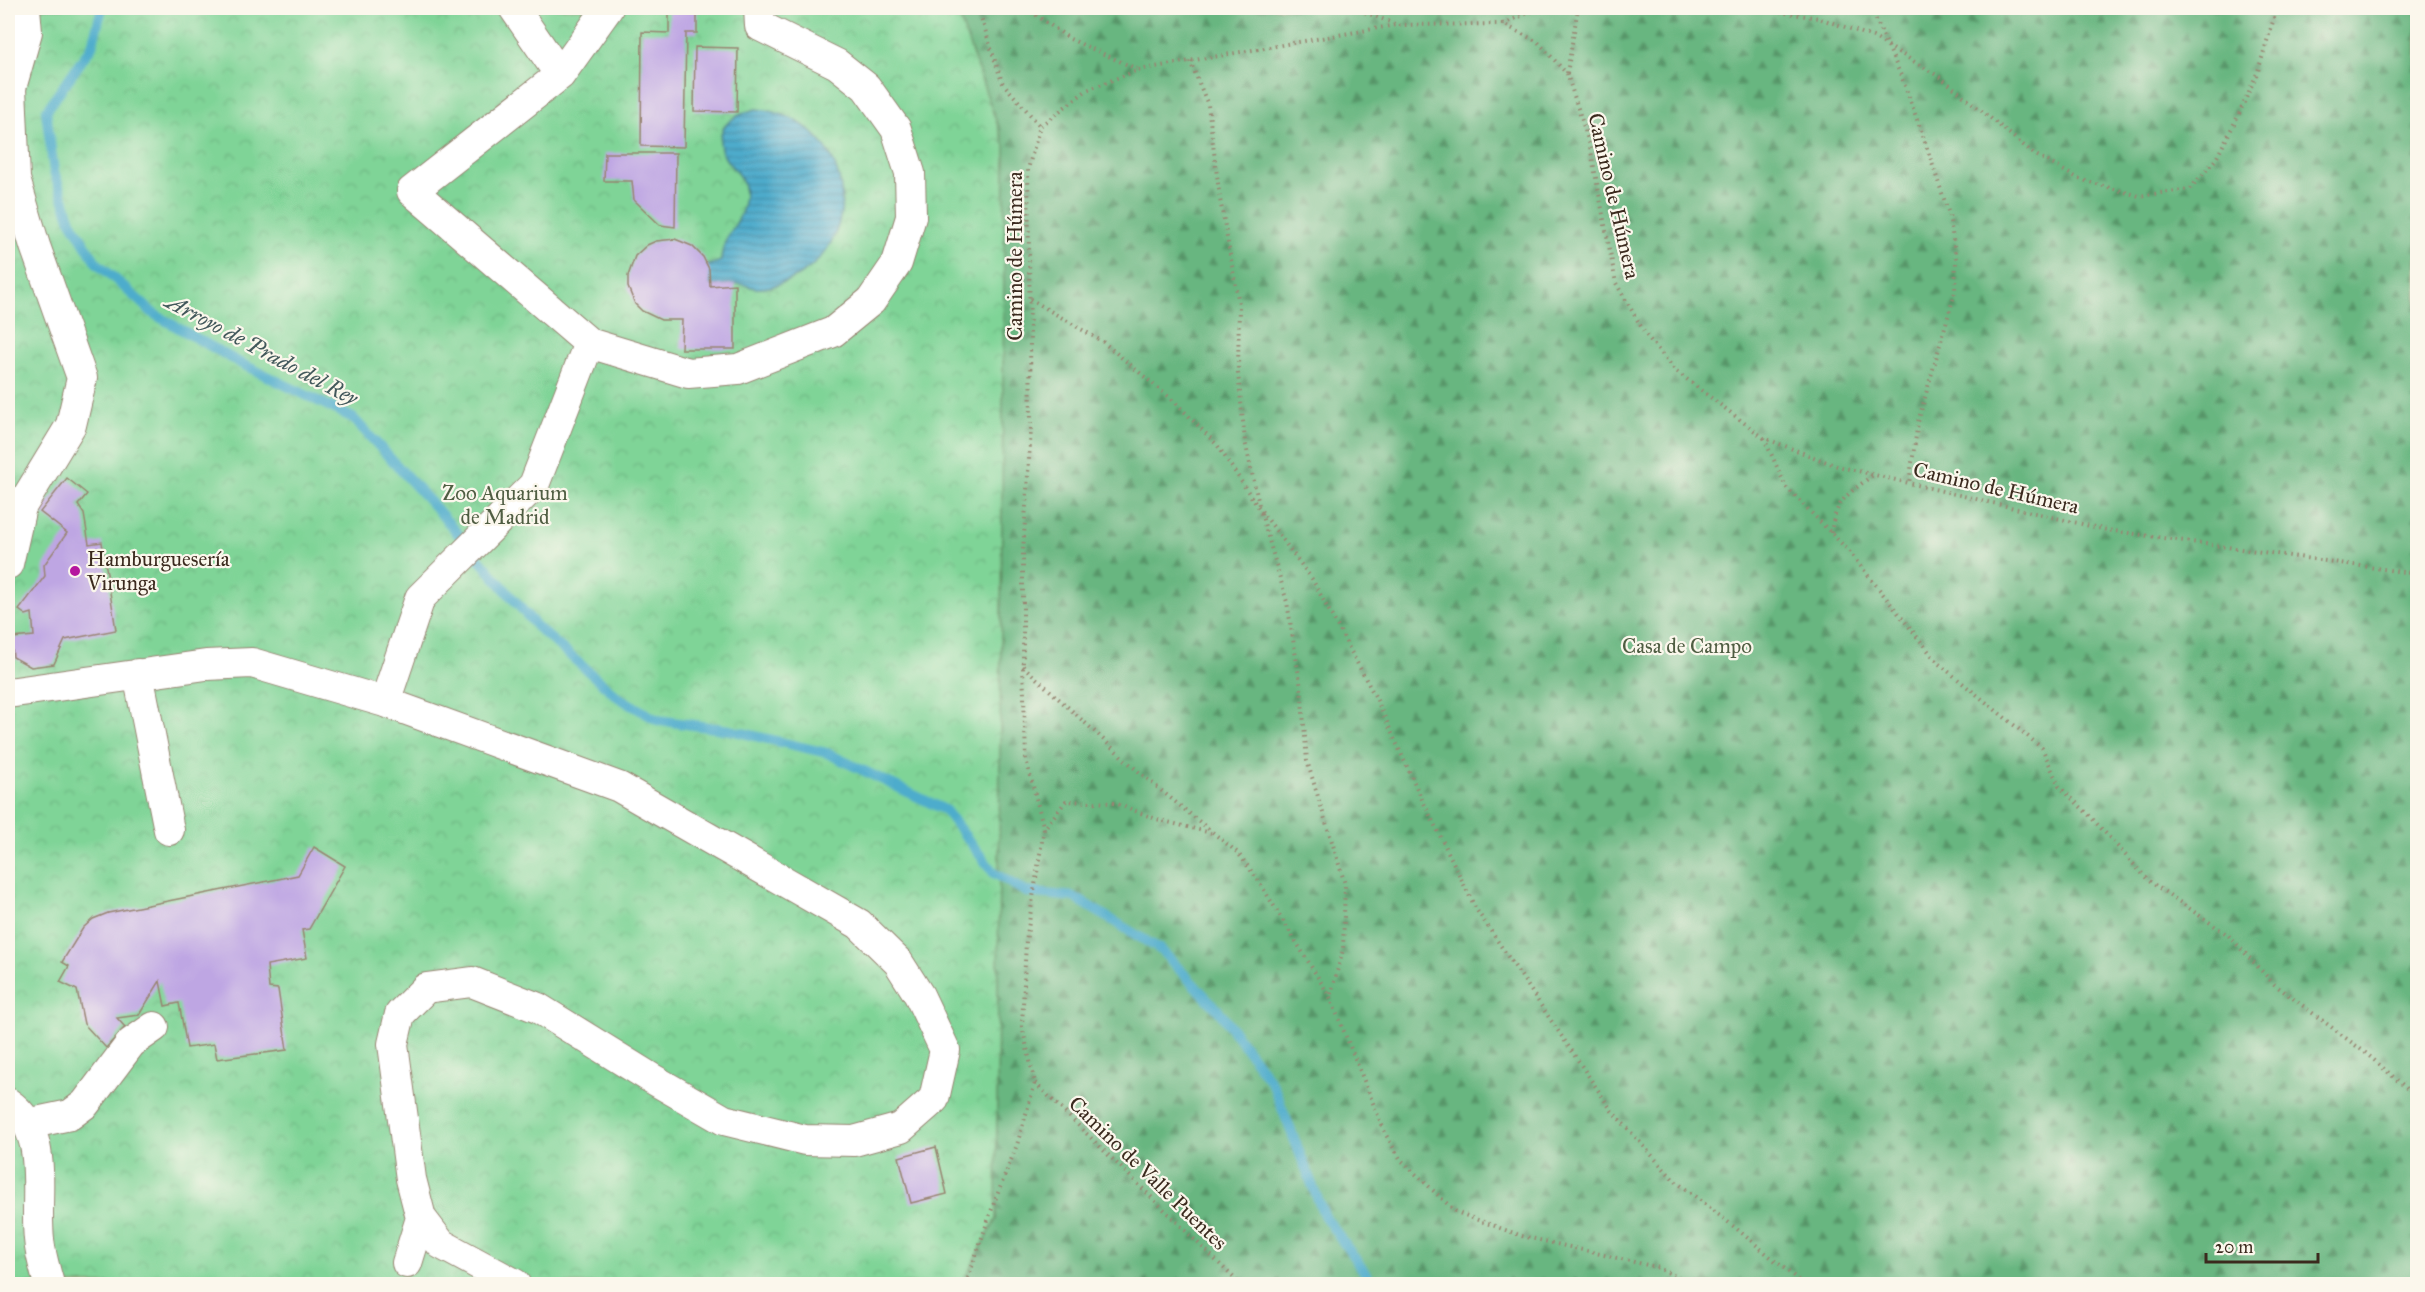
<svg xmlns="http://www.w3.org/2000/svg" width="2425" height="1292" font-family="'IM FELL Great Primer',serif">
<defs>
<pattern id="forest-firs" width="22" height="20" patternUnits="userSpaceOnUse" patternTransform="scale(1.5)"><rect width="22" height="20" fill="#67b680"/><path d="M5 1l3.5 6h-7zM16 11l3.5 6h-7z" fill="#569468"/></pattern>
<pattern id="park-crowns" width="20" height="18" patternUnits="userSpaceOnUse" patternTransform="scale(1.5)"><rect width="20" height="18" fill="#7fd497"/><path d="M2 6a3 3 0 1 1 6 0M12 15a3 3 0 1 1 6 0" fill="none" stroke="#6fb682"/></pattern>
<pattern id="water-rules" width="6" height="5" patternUnits="userSpaceOnUse" patternTransform="scale(1.5)"><rect width="6" height="5" fill="#4eaccc"/><path d="M0 2.5h6" fill="none" stroke="#428ca5"/></pattern>
</defs>
<rect width="100%" height="100%" fill="#fbf7ec"/>
<filter id="ink" filterUnits="userSpaceOnUse"><feTurbulence type="fractalNoise" baseFrequency=".0167" numOctaves="2"/><feDisplacementMap in="SourceGraphic" scale="12" xChannelSelector="R" yChannelSelector="G"/><feConvolveMatrix kernelMatrix="1 2 1 2 8 2 1 2 1" color-interpolation-filters="sRGB"/></filter>
<filter id="wash" filterUnits="userSpaceOnUse"><feTurbulence type="fractalNoise" baseFrequency=".008" numOctaves="4" result="noise"/><feDisplacementMap in="SourceGraphic" scale="24" xChannelSelector="R" yChannelSelector="G"/><feGaussianBlur stdDeviation="1.35" result="paint"/><feColorMatrix in="noise" values="0 0 0 0 0 0 0 0 0 0 0 0 0 0 0 0 0 1.4 0 .05"/><feComposite in="paint" operator="in"/></filter>
<g filter="url(#wash)">
<rect width="100%" height="100%" fill="#f6e0c7"/>
<!-- forest -->
<path fill="url(#forest-firs)" stroke="#51704f" stroke-width="1.5" d="M956 8H2417V1284H962L996 1219Z"/>
<!-- park -->
<path fill="url(#park-crowns)" stroke="#5d7f5a" stroke-width="1.5" d="M8 8H956L1005 146 996 1219 962 1284H8Z"/>
<!-- water -->
<path fill="url(#water-rules)" stroke="#446b75" stroke-width="1.5" d="M756 109C854 117 875 249 782 283 774 286 763 289 755 288 749 287 743 283 737 284 728 284 719 285 710 286L707 266 721 261C723 232 738 229 743 207 752 174 726 169 721 149 715 124 737 114 756 109Z"/>
<g fill="none" stroke-linecap="round" stroke-linejoin="round">
<!-- stream -->
<path stroke="#4eaccc" stroke-width="10" d="M102 8 92 46 46 111 54 172 71 221 96 262 154 314 240 363 353 418 435 507 537 627 618 697 657 720 730 730 827 753 945 810 994 873 1026 892 1074 897 1161 950 1219 1011 1273 1085 1324 1215 1373 1284"/>
</g>
<g id="blocks">
<!-- building -->
<path fill="#bea6e3" d="M669 8H697V33H686L684 147 641 146 642 32 669 33Z
M695 47 738 48 737 112 694 111Z
M605 153H676L675 227 660 225 634 200 632 181H604Z
M675 239 692 246 703 257 709 269 710 286 735 284V349H681L682 320H661L642 311 635 304 628 287V276L635 256 647 245 656 241Z
M67 478 87 494 78 505 84 514 89 544 102 542 116 630 65 640 54 664 31 667 13 657 11 638 34 636 32 613 26 615 19 610 45 576 44 565 67 533 40 512Z
M314 847 345 866 309 929 302 930 307 958 267 965 269 988 278 989 287 1050 217 1059 214 1044 187 1048 179 1003 165 1006 160 981 139 1015 117 1018 125 1027 106 1048 84 1024 77 990 60 982 69 966 62 962 83 928 93 919 108 913 298 875Z
M936 1147 947 1194 911 1203 899 1157Z"/>
</g>
</g>
<g filter="url(#ink)">
<use href="#blocks" fill-opacity="0" stroke="#988572" stroke-width="1.5"/>
<g fill="none" stroke-linecap="round" stroke-linejoin="round">
<!-- pedestrian casing -->
<g stroke="#988572" stroke-width="32">
<path id="pedestrian" d="M514 8 560 75
M11 88 27 32 25 8
M8 91 11 88 15 179 35 246 82 378 71 425 21 507 8 564
M589 343 412 191 560 75 608 8
M138 674 169 830
M8 693 206 665 252 663 385 702 619 787 859 924 898 962 919 995 945 1050 934 1099 901 1128 854 1141 805 1140 724 1120 651 1078 538 1008 472 982 426 988 400 1014 393 1044 411 1179 421 1218 441 1244 515 1284
M385 702 420 598 534 485 589 343 688 373 738 369 833 332 871 301 897 263 911 217 910 173 896 129 866 87 837 64 760 26 759 8
M8 1103C51 1132 34 1194 39 1239 40 1254 45 1269 49 1284
M27 1124 70 1115 85 1104 131 1043 154 1027
M407 1263 421 1218"/>
</g>
<!-- path -->
<path stroke="#988572" stroke-width="4" stroke-dasharray="1.5 4.5" stroke-linecap="butt" d="M978 8 1002 82 1040 126
M1026 8 1070 39 1137 69
M1354 8 1395 24
M1702 8 1759 9 1819 18 1873 37 1943 79 2034 154 2079 179 2139 196 2190 189 2216 159 2239 114 2258 71 2277 8
M1871 8 1902 78 1922 133 1949 214 1956 258 1955 292 1918 422 1909 483
M1503 24 1539 8
M1190 61 1208 105 1220 199 1239 304 1238 373 1245 441 1259 505
M1567 73 1578 8
M1030 299 1103 342 1176 403 1218 446 1254 501 1312 579 1376 698 1418 791 1476 909 1612 1111 1674 1180 1737 1229 1803 1284
M1764 438 1786 487 1847 549 1938 663 2042 748 2059 786 2088 814 2149 881 2228 935 2274 984 2367 1054 2418 1098
M1261 513 1287 602 1301 688 1307 761 1345 884 1343 950 1330 997
M1831 533C1836 499 1847 495 1873 475
M1023 666 1141 774 1238 853 1258 880 1330 997 1386 1135 1401 1160 1456 1212 1522 1236 1656 1267 1692 1284
M1044 829 1026 759 1023 665V551L1031 429 1028 169 1040 126 1087 90 1138 70 1396 25 1503 24 1538 42 1567 74 1590 146 1616 283 1646 335 1676 371 1764 438 1837 466 2107 530 2418 574
M1035 1083 1240 1284
M966 1284 994 1203 1017 1145 1035 1083 1022 1026 1026 941 1044 829 1066 801 1115 803 1156 819 1211 833"/>
<!-- pedestrian -->
<use href="#pedestrian" stroke="#fff" stroke-width="30"/>
</g>
</g>
<!-- markers -->
<circle fill="#b5179e" stroke="#fbf7ec" stroke-width="2" cx="75" cy="571" r="6"/>
<g text-anchor="middle" stroke-width="4.5" stroke-linejoin="round" paint-order="stroke">
<!-- street labels -->
<g font-size="21" fill="#3b2a1e" stroke="#fbf7ec">
<text transform="translate(1614 196) rotate(77)" y="7">Camino de Húmera</text>
<text transform="translate(1015 256) rotate(-90)" y="7">Camino de Húmera</text>
<text transform="translate(1996 488) rotate(13)" y="7">Camino de Húmera</text>
<text transform="translate(1148 1173) rotate(44)" y="7">Camino de Valle Puentes</text>
</g>
<!-- park labels -->
<g font-size="21" fill="#4f5d42" stroke="#fbf7ec">
<text x="505" y="500">Zoo Aquarium<tspan x="505" dy="24">de Madrid</tspan></text>
<text x="1687" y="653">Casa de Campo</text>
</g>
<!-- poi labels -->
<g font-size="21" fill="#3b2a1e" stroke="#fbf7ec" text-anchor="start">
<text x="87" y="566">Hamburguesería<tspan x="87" dy="24">Virunga</tspan></text>
</g>
<!-- water labels -->
<g font-size="22" font-style="italic" fill="#42585b" stroke="#fbf7ec">
<text transform="translate(262 349) rotate(28)" y="8">Arroyo de Prado del Rey</text>
</g>
</g>
<!-- margin -->
<rect width="2425" height="1292" fill="none" stroke="#fbf7ec" stroke-width="30"/>
<!-- scale -->
<path d="M2206 1253v9h112v-9" fill="none" stroke="#3b2a1e" stroke-width="3"/>
<text x="2215" y="1253" font-size="18" fill="#3b2a1e" stroke="#fbf7ec" stroke-width="4.5" paint-order="stroke">20 m</text>
</svg>
